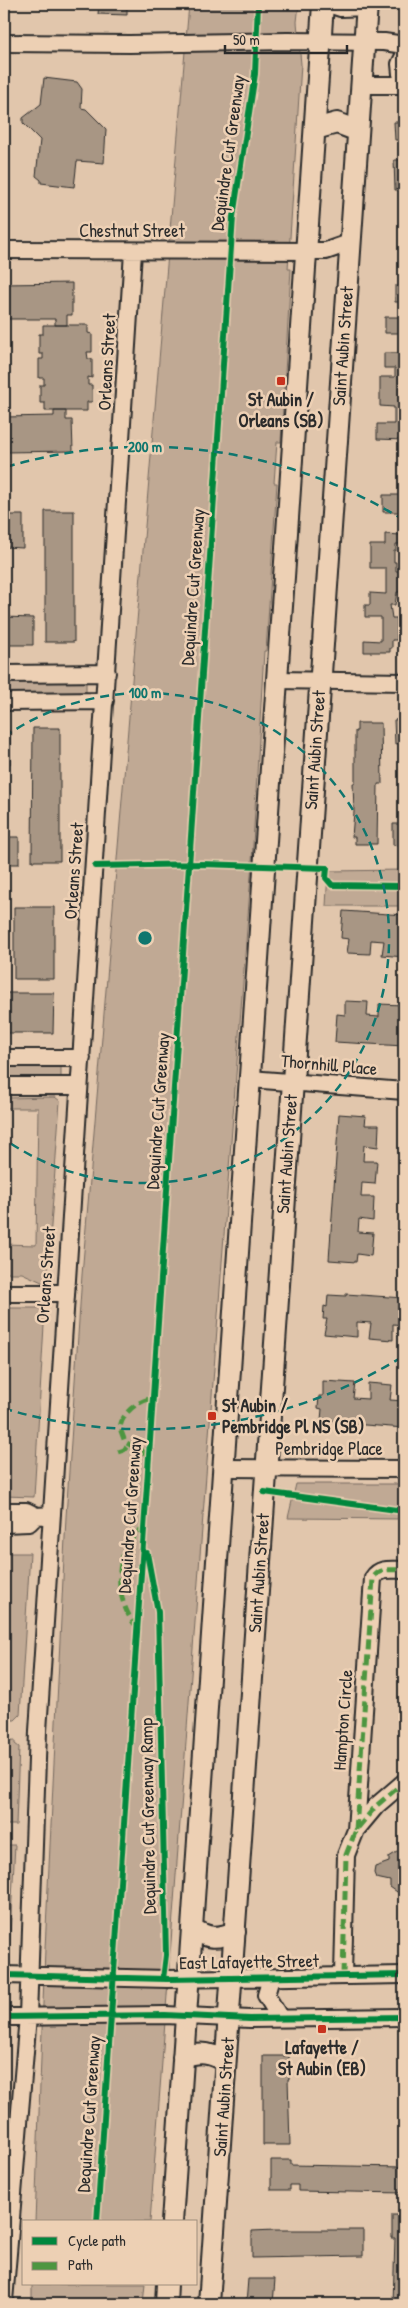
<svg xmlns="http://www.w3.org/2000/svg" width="408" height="2308" font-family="'Patrick Hand',sans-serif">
<rect width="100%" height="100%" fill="#e1c6ac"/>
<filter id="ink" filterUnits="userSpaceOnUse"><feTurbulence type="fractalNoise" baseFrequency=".02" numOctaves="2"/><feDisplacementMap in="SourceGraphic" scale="10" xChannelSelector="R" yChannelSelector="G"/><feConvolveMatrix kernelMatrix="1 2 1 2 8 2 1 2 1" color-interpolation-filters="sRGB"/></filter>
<g filter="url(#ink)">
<!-- green -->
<path fill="#c0a994" stroke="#766a60" d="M189 4H299L297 22 301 64 288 269H291L281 442H277L274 483H277L266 651H264L252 862 150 2222H35L45 1949 66 1517 82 1275Z
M4 682H86V694H4Z
M404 870V906H326L328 871Z
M4 1066H61V1078H4Z
M55 1097 60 1101 47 1281 44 1283 22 1273H4V1244L36 1245 38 1108H4V1098Z
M4 1308H45L34 1497 4 1496Z
M296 1484H404V1519L288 1518Z
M4 1553H30L20 1715 15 1720H4Z
M15 1740V1744L19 1747 16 1825H4V1741Z
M4 1845H15L9 1953H4Z
M32 2284H145L143 2304H32Z"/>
<!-- building -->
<path fill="#a89684" stroke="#2b2b2b" d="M99 4H127V15L98 14Z
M44 78 77 82 82 89 81 108 86 109 106 129 104 163 77 161 74 187 41 183V180L36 176 40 140 23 123V118L41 104Z
M394 122H404V140H395Z
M394 160H404V190H395Z
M72 283V315H67V325H55V319H4V284Z
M395 286H404V302H395Z
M385 317H404V440L377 439V424H394V407L380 406V377H395V368H384V353H400V333H385Z
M43 325H88V333L92 334V352H87L88 359H92V378L88 377V385H92V402H87V411H45V403H40V385H44V378H39V359H43V354H39V334H43Z
M54 411H66V420H72L73 451 4 452V417L54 416Z
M383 495H404V512H383Z
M45 511H74V642H45Z
M4 515H23V548L4 547Z
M385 534 401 535V544H396V551H394V562H396V571H402L401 592H397L395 605H390L392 618H397V640H392V648H390V652H364V640L381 641V617H365V605H370V593L386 594V568H370V545H385Z
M4 617 33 618V645H4Z
M403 717 404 743 395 744 394 720 403 719Z
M357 723H381L382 784H378L377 844H355V837H352L354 812 353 783H355V731H357Z
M33 728H60V861H32Z
M4 731H10V764H4Z
M393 824H404V847L393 845Z
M4 837H19V864H4Z
M14 907H54V979H14Z
M343 911 404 915V957L382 955 384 941 371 940 370 954 347 953 349 939 341 938Z
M4 993H54L53 1033H4Z
M345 1001 368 1002 367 1016 379 1017V1004L403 1005 402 1019H404V1046L335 1042 337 1014 345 1015Z
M339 1114 366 1116 365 1125H379L378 1147 364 1145 363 1161H377L375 1184 362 1183 361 1197H374L373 1221 359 1219 358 1232 373 1233 371 1256 357 1254 356 1262 329 1260Z
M346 1294 404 1298V1325L393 1324V1340L369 1338 371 1323 357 1322V1337L324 1334 327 1319H323L324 1306 327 1307 328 1295 346 1296Z
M323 1381 355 1383 353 1398 368 1399V1383L392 1385 390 1400 404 1401V1428L339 1423V1421L321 1420 322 1409 318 1408 319 1396H323Z
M400 1845 404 1846V1897L400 1898V1894L390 1887V1881L376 1878 374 1873 375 1867 389 1862V1857L400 1850Z
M263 2056H289V2079H288L290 2145H263Z
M271 2160H291V2165L404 2167V2193L298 2191V2185H290V2190H271Z
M392 2215H404V2304H393L395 2238H392Z
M275 2230H363V2256L252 2258V2231Z
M248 2279H275L273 2304H246Z"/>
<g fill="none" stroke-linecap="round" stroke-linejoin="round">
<!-- minor casing -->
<g stroke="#2b2b2b" stroke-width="20">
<path id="minor" d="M4 43 130 44 287 41 384 42 404 45
M404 56 400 64 401 74 404 77
M361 85H404
M4 250 326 251 349 243
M4 674 107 673
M277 680 404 682
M4 702 105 701
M4 1058H82
M250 1079 404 1091
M4 1086H79
M4 1293H65
M223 1468 404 1469
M4 1511H26L36 1516 52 1515
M4 1524 29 1523 36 1516
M356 1830 373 1578C380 1567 392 1570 404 1570
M4 1975 167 1979 404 1975
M343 1975 346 1855 356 1830 376 1806 404 1782
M271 1978 266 1995 280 2018
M4 2017 165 2015 250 2019 404 2017
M4 2301 28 2016 38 1731 133 252"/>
</g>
<!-- major casing -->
<g stroke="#2b2b2b" stroke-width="24">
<path id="major" d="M335 4 341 6 366 5
M315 129 337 123 358 131
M192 1928C208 1939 217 1939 235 1932
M183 2057C199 2051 212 2052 225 2062
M172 2222 323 4
M166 2304 167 2284
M209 2304 367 4"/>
</g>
<!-- minor -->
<use href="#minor" stroke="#edd0b4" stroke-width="16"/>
<!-- major -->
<use href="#major" stroke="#edd0b4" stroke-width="20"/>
<!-- quiet -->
<path stroke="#4d9640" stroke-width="5" stroke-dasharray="10 5" stroke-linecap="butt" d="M118 1452 124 1450 129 1444
M149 1455 125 1442 120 1428C122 1412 138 1401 153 1398
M138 1628C113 1602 112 1546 145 1527
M356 1830 373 1578C380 1567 392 1570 404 1570
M343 1975 346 1855 356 1830 376 1806 404 1782"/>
<!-- cycleway casing -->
<g stroke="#edd0b4" stroke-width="9">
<path id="cycleway" d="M95 866 202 864 327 868 326 878 332 885 404 886
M264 1492 404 1511
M147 1553 158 1612 166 1955 163 1979
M4 1975 167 1979 404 1975
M4 2017 165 2015 250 2019 404 2017
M97 2222 233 217 255 74 258 4"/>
</g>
<!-- cycleway -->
<use href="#cycleway" stroke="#00873e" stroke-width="6"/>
</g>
</g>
<!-- distance rings -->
<g fill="none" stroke="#0f766e" stroke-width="2.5" stroke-dasharray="9 6">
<path d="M4 737A245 245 0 1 1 4 1139"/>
<path d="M402 1357A491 491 0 0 1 6 1409M6 467A491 491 0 0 1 402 519"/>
</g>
<!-- markers -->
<g fill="#c8321e" stroke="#edd0b4" stroke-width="2">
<rect x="276" y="376" width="10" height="10" rx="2.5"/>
<rect x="207" y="1411" width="10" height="10" rx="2.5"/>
<rect x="317" y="2024" width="10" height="10" rx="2.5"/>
</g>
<g text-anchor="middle" stroke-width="5" stroke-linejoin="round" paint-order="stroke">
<!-- street labels -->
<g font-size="18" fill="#2b2b2b" stroke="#edd0b4">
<text transform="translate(228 153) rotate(-82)" y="6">Dequindre Cut Greenway</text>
<text x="132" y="237">Chestnut Street</text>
<text transform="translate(343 346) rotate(-86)" y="6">Saint Aubin Street</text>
<text transform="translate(107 362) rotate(-87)" y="6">Orleans Street</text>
<text transform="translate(193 587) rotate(-86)" y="6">Dequindre Cut Greenway</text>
<text transform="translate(315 750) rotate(-86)" y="6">Saint Aubin Street</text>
<text transform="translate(74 871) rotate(-86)" y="6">Orleans Street</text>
<text transform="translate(329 1065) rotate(5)" y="6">Thornhill Place</text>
<text transform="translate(158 1111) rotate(-86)" y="6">Dequindre Cut Greenway</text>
<text transform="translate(287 1154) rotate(-86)" y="6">Saint Aubin Street</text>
<text transform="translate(46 1275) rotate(-86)" y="6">Orleans Street</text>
<text x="329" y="1455">Pembridge Place</text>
<text transform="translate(130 1515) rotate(-86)" y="6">Dequindre Cut Greenway</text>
<text transform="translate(259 1573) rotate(-86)" y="6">Saint Aubin Street</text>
<text transform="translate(343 1720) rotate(-86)" y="6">Hampton Circle</text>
<text transform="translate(148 1816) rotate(-91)" y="6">Dequindre Cut Greenway Ramp</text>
<text transform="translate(249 1962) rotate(-1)" y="6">East Lafayette Street</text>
<text transform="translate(224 2097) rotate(-86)" y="6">Saint Aubin Street</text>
<text transform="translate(89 2114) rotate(-86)" y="6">Dequindre Cut Greenway</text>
</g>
<!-- poi labels -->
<g font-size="18" font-weight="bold" fill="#2b2b2b" stroke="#edd0b4">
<text x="281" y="406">St Aubin /<tspan x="281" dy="21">Orleans (SB)</tspan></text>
<text x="222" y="1412" text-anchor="start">St Aubin /<tspan x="222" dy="21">Pembridge Pl NS (SB)</tspan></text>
<text x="322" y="2054">Lafayette /<tspan x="322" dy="21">St Aubin (EB)</tspan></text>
</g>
</g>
<circle cx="145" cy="938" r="8" fill="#0f766e" stroke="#edd0b4" stroke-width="2.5"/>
<g font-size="15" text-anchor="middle" font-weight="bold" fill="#0f766e" stroke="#edd0b4" stroke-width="5" stroke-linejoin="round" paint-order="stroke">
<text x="145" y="452">200 m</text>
<text x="145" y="698">100 m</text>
</g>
<!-- margin -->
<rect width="408" height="2308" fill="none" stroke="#edd0b4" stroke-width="20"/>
<rect x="10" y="10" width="388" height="2288" fill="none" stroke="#2b2b2b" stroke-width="2" filter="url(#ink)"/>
<!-- legend -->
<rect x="22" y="2220" width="175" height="65" fill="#edd0b4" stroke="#9f8e7d"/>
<rect x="32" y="2237" width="25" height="8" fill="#00873e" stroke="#9f8e7d"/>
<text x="68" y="2246" font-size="15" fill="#2b2b2b">Cycle path</text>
<rect x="32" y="2262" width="25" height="8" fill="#4d9640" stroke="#9f8e7d"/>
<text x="68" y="2270" font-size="15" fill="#2b2b2b">Path</text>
<!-- scale -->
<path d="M225 45v8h122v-8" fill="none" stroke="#2b2b2b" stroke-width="2.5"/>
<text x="233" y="45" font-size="15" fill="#2b2b2b" stroke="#edd0b4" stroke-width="4" paint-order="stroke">50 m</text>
</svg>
